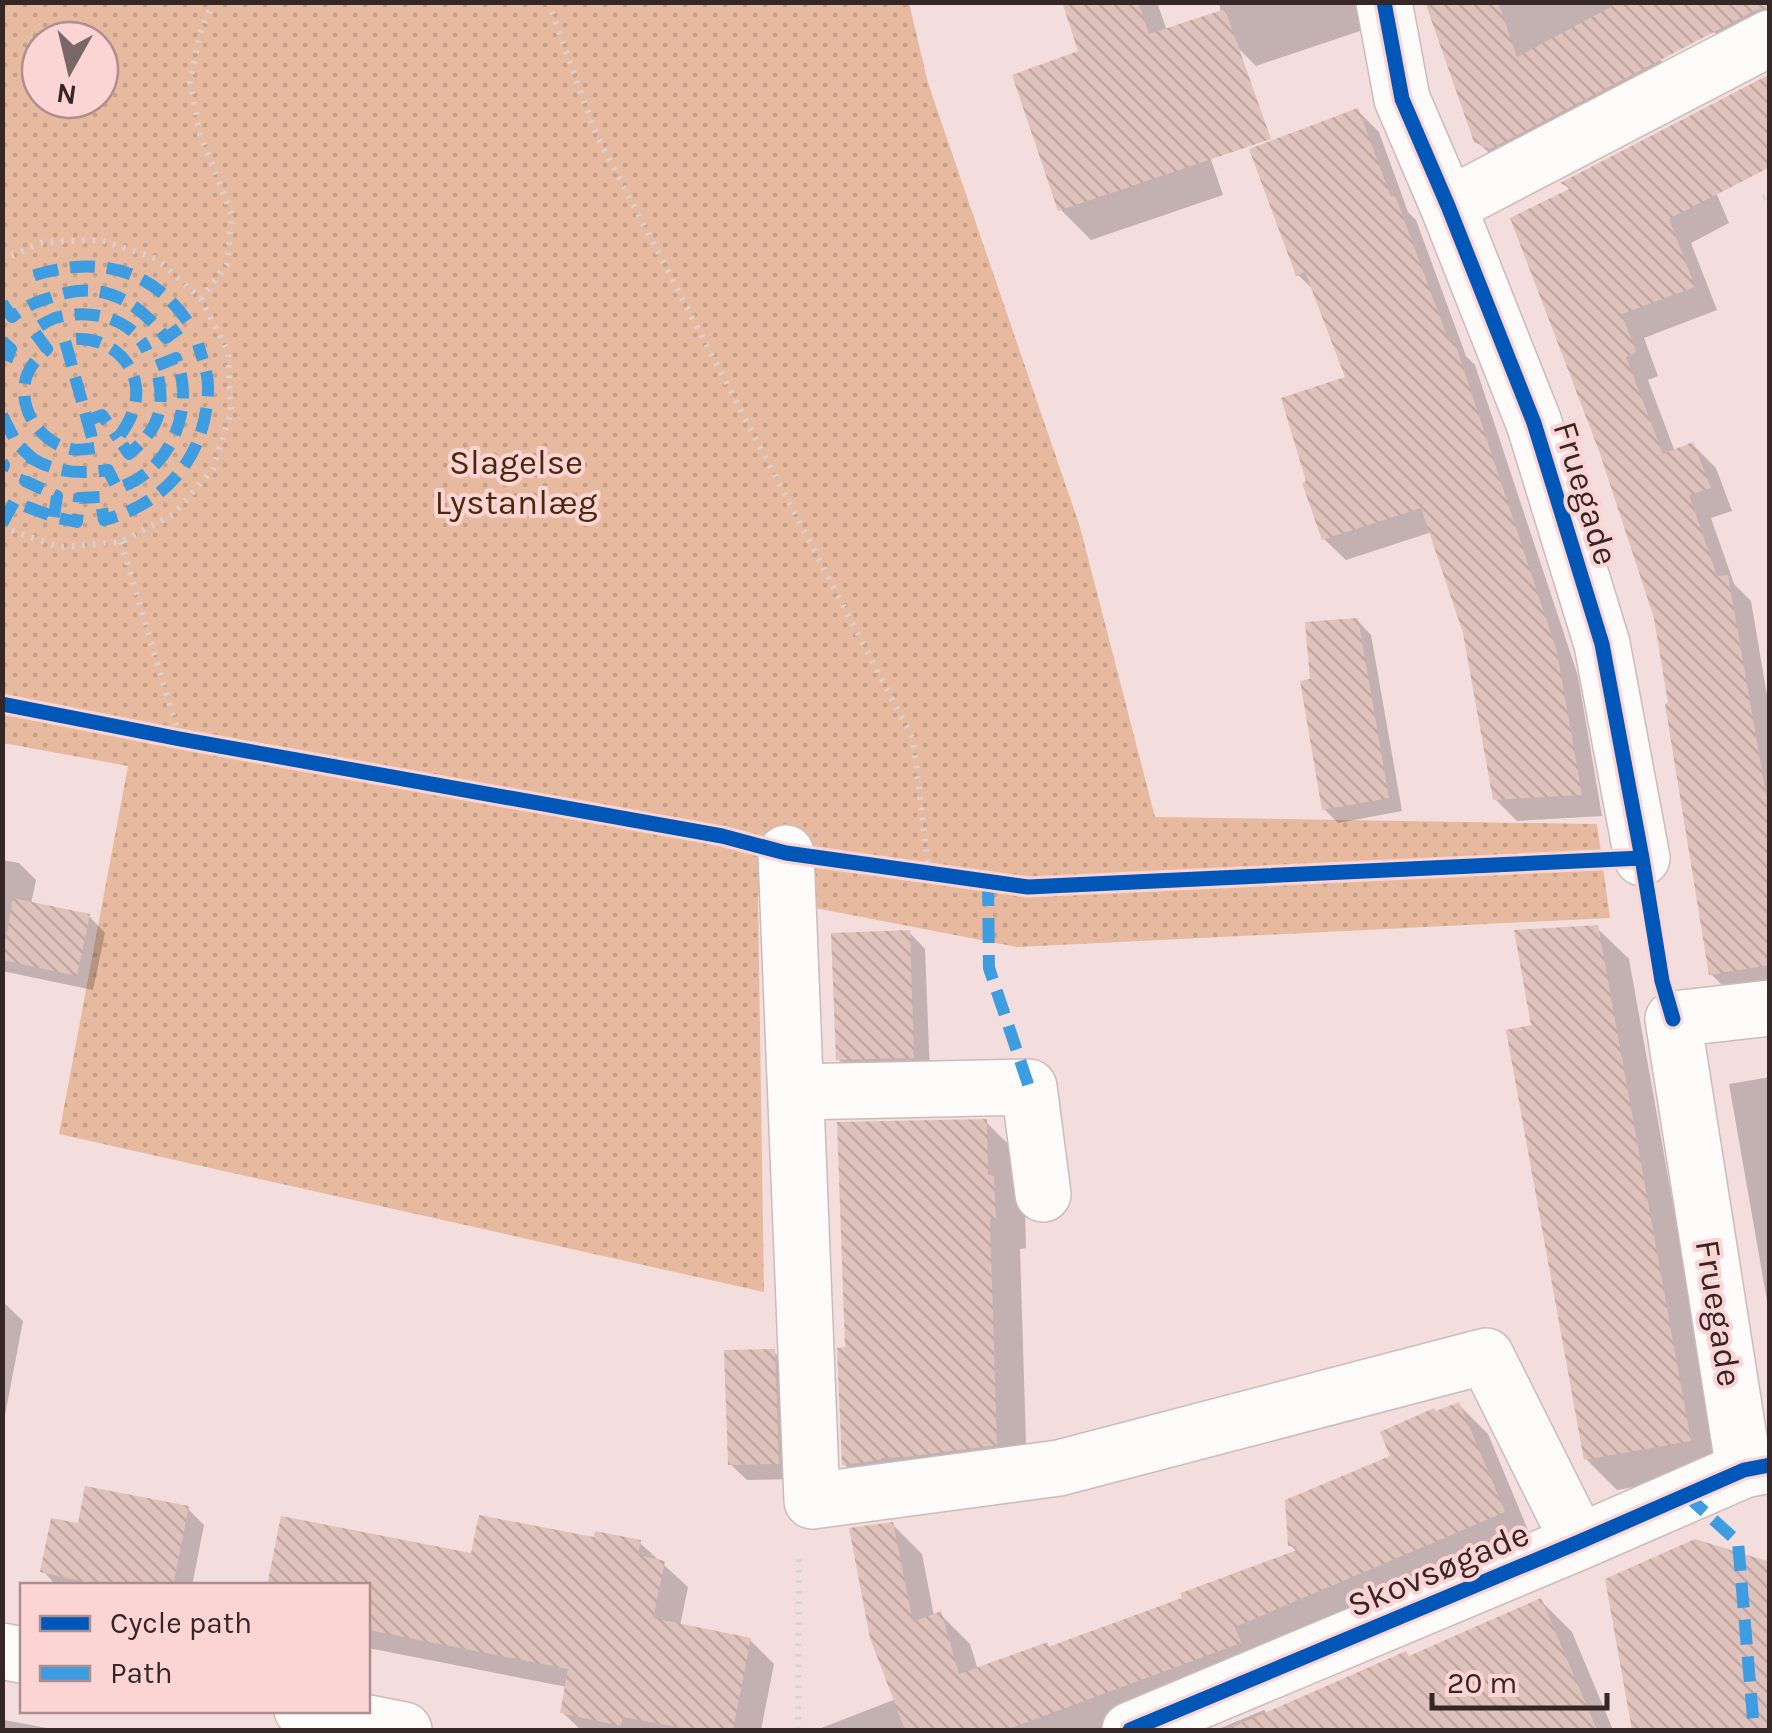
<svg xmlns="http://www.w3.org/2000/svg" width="1772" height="1733" font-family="Karla,sans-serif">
<defs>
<pattern id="park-dots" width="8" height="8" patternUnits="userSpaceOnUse" patternTransform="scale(2.5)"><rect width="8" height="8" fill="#e7ba9f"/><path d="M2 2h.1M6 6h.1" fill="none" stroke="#c7a089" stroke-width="1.8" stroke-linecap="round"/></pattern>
<pattern id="building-back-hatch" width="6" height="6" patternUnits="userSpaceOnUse" patternTransform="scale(2.5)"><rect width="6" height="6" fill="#dfc2bb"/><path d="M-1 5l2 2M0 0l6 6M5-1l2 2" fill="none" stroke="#c0a7a1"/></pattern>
</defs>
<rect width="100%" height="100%" fill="#f4dddd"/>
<!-- park -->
<path fill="url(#park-dots)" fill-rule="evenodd" d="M2 3H909L928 83 1080 527 1155 817 1597 824 1610 918 1017 947 758 897 764 1292 59 1134 128 766 3 743ZM40 40H100V100H40Z"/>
<!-- shadow -->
<path fill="#0003" d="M1064 2H1157L1223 195 1091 240 1061 210 1082 52Z
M1219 2H1361L1366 29 1256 66 1225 35Z
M1431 2H1770V41L1739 57 1714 32 1652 39 1674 91 1502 166 1476 140Z
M1357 110 1379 132 1408 212 1416 220 1466 356 1475 365 1578 676 1602 816 1517 821 1495 799 1465 632 1432 532 1346 560 1324 539 1348 379 1315 291 1298 275Z
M1698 150 1729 223 1691 243 1717 310 1644 338 1658 376 1648 380 1675 452 1693 445 1716 468 1732 511 1711 518 1734 584 1751 601 1770 713V992L1735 998 1711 974 1671 705 1571 191 1564 184Z
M1357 620 1371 635 1402 811 1338 823 1324 809 1313 681Z
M2 860 19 863 36 880 31 904 89 916 105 933 93 990 2 971Z
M1597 928 1629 959 1721 1472 1617 1490 1586 1459 1534 1027Z
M909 932 925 949 930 1074 854 1075 838 1059Z
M1770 1077V1318L1729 1084Z
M986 1122 1017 1153 1025 1210 1026 1248 1020 1249 1027 1475 875 1495 844 1464 847 1350Z
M2 1301 23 1321 2 1431Z
M774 1352 790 1368 794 1479 747 1480 730 1464Z
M1458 1404 1488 1434 1533 1542 1115 1730H816L896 1699 892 1524 922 1554 934 1616 940 1614 970 1644 978 1670 1047 1645 1052 1649 1298 1553 1290 1545 1393 1457 1437 1414Z
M188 1509 204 1525 192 1586H57L43 1571 80 1526Z
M596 1540 640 1543 688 1587 680 1626 750 1640 774 1664 761 1730H581L562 1712 567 1687 368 1648V1586L473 1556Z
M1729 1560 1770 1561V1729H1766V1730H1635L1608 1580Z
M1541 1601 1572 1632 1613 1730H1216L1264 1710 1268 1715 1410 1658Z
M4 1720 58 1730H2Z"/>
<!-- building -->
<path fill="url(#building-back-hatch)" d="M1062 2H1138L1149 34 1225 9 1271 139 1058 211 1012 75 1078 51Z
M1425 2H1498L1517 57 1620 2H1770V7L1756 10 1490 149 1474 142Z
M1770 74V167L1669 219 1695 287 1622 314 1636 352 1626 357 1663 454 1693 442 1711 488 1689 495 1717 576 1728 575 1770 817V965L1709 975 1665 704 1668 703 1654 618 1599 451 1510 218 1571 188 1560 183Z
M1358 108 1391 197 1395 195 1449 342 1454 340 1557 652 1582 795 1493 800 1463 633 1421 508 1322 540 1302 483 1306 481 1281 398 1345 377 1305 272 1296 276 1249 149Z
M1358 618 1389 798 1322 810 1300 681 1310 679 1305 622Z
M13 898 90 914 77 976 2 960Z
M1598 925 1691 1441 1584 1460 1506 1030 1531 1025 1514 930Z
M910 930 914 1058 836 1060 831 933Z
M987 1119 988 1175 994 1176 996 1218 990 1219 997 1445 906 1457 881 1458V1460L842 1465 837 1348 845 1347 837 1122Z
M775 1349 779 1464 728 1465 724 1350Z
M1459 1402 1505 1512 1235 1627 1241 1643 1006 1730H905L870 1638 849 1528 893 1522 913 1622 941 1611 959 1674 1048 1642V1647L1182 1598 1181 1593 1297 1550 1296 1546H1288L1285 1500 1390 1456 1380 1432 1434 1408 1436 1411Z
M85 1486 189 1506 173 1586H103L40 1572 51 1518 78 1523Z
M479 1515 594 1537 595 1531 641 1540 638 1555 665 1561 653 1618 751 1638 733 1730H693L623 1717 621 1726 560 1713 568 1669 368 1630V1586H267L281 1516 471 1553Z
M1695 1539 1770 1562V1730H1632L1605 1579Z
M1541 1598 1597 1730H1226L1406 1651 1409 1656Z"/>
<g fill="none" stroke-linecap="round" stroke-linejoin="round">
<!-- minor casing -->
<g stroke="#cbb" stroke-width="58">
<path id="minor" d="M1384 2 1402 99 1448 206 1534 423 1602 644 1642 858
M1448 206 1770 38
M786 853 812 1501 1059 1468 1486 1356 1579 1542
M796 1092 1029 1087 1043 1194
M1744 1470 1673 1019 1770 1008
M2 1651 22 1655
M302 1710 404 1730
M1130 1730 1579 1542 1744 1470 1770 1465"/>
</g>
<!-- path -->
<path stroke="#d8d2d2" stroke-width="6" stroke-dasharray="2.5 8" stroke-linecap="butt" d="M548 2 596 134 913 739 929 873
M1763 198 1770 195
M2 260 43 242 101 240 157 259 201 299 228 352 231 412 213 469 174 514 121 542 59 547 2 527
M201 299 227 264 232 215 200 134 190 82 200 33 213 2
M121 542 180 739
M798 1730 799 1553"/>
<!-- minor -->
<use href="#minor" stroke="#fdfafa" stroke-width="55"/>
<!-- quiet -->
<path stroke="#3e9ce0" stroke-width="12" stroke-dasharray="25 12" stroke-linecap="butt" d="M2 303 12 317C31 303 34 303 55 296 103 280 137 301 166 338L188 322C147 263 90 256 26 278
M2 341 11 349 2 372
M2 415 17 444 33 459
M87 421 102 415 118 438
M2 462 4 465 2 470
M54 517 57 496 25 481 33 459C57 473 81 474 108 470L117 488C161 476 189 426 182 381 181 373 178 365 176 358L156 366C166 407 161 427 129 454L118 438C129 423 138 407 136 387 132 353 96 332 65 341L95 448C87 449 78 451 71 449 39 443 16 406 27 375 31 364 39 357 47 349L33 330C40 326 47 321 55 318 88 308 132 317 147 351
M2 524 14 502 54 517 77 522 79 498 100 497 104 520C167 503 206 456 208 390 209 375 202 358 198 344
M988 881 989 968 1029 1087
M1686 1495 1738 1542 1754 1730"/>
<!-- cycleway casing -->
<g stroke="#fdd4d4" stroke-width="21">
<path id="cycleway" d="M1384 2 1402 99 1448 206 1534 423 1602 644 1642 858 1662 981 1673 1019
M2 704 180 739 722 836 786 853 1028 887 1642 858
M1130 1730 1579 1542 1744 1470 1770 1465"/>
</g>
<!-- cycleway -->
<use href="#cycleway" stroke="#0057b8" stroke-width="15"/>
</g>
<g text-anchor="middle" stroke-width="8" stroke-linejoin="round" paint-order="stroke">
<!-- park labels -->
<g font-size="35" fill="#49290b" stroke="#fdd4d4">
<text x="516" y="474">Slagelse<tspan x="516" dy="40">Lystanlæg</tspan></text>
</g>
<!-- street labels -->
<g font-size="35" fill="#362727" stroke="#fdd4d4">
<text transform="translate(1586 493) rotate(73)" y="12">Fruegade</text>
<text transform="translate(1719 1313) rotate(81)" y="12">Fruegade</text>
<text transform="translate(1438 1569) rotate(-23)" y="12">Skovsøgade</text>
</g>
</g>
<!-- border -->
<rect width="1772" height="1733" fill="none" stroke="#362727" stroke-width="10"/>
<!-- legend -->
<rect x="20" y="1583" width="350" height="130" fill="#fdd4d4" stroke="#ad8f8f" stroke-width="2.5"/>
<rect x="40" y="1616" width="50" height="15" fill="#0057b8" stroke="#ad8f8f" stroke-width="2.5"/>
<text x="110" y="1633" font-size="30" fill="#362727">Cycle path</text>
<rect x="40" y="1666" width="50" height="15" fill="#3e9ce0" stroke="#ad8f8f" stroke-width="2.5"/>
<text x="110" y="1683" font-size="30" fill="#362727">Path</text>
<!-- north arrow -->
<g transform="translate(70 70) rotate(188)"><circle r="48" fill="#fdd4d4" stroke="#ad8f8f" stroke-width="2.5"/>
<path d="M0-8L18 38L0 25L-18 38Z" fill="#786767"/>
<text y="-15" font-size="28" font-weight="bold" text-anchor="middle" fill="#362727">N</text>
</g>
<!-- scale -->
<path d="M1432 1693v15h175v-15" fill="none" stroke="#362727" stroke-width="5"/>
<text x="1447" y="1693" font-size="30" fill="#362727" stroke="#fdd4d4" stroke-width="8" paint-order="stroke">20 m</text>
</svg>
